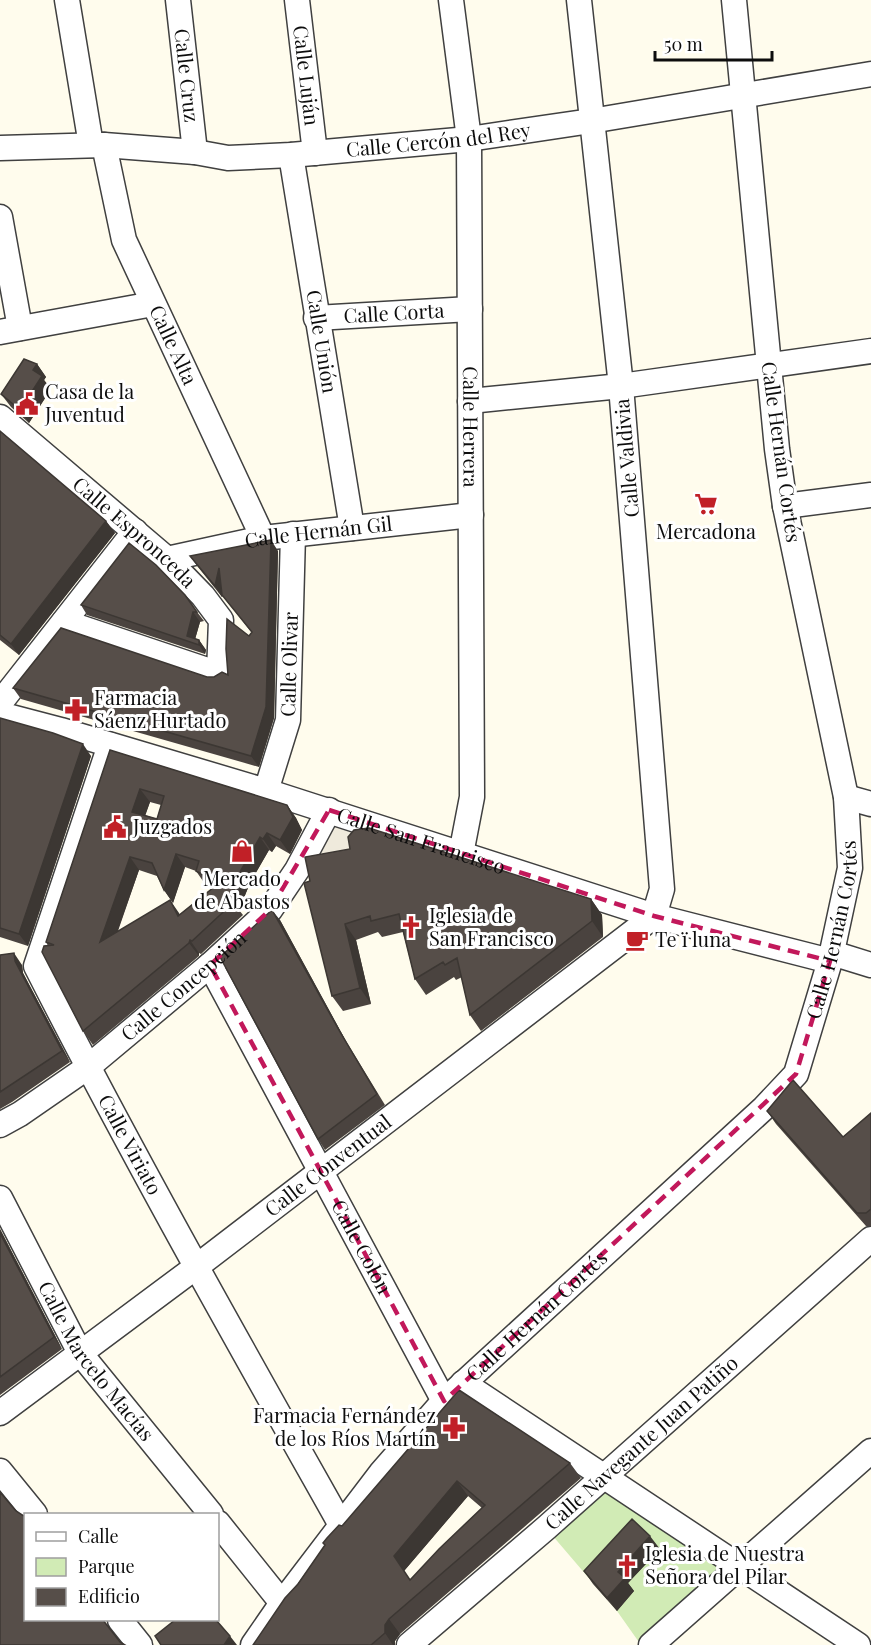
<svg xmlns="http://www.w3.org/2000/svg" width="871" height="1645" font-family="'Playfair Display',serif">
<rect width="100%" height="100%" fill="#fffced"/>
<!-- green -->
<path fill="#d1ebb5" d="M604 1477 739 1567 641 1645 617 1611 546 1528Z"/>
<!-- plaza -->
<path fill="#efeadc" d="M329 810 407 836 297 870Z"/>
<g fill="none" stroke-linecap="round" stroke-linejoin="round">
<!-- minor casing -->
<g stroke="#404040" stroke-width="27">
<g id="minor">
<path d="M67 0 91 145"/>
<path id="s1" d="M178 0 195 152"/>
<path id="s2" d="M297 0 315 153"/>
<path id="s3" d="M451 0 469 139 472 797 461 854"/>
<path id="s4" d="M104 145 124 240 263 538"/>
<path id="s5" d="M0 148 104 145 195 152 228 158 291 155 469 139 591 121 871 74"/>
<path id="s6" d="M291 155 352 528"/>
<path d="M0 217 20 328"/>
<path id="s7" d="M316 318 470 309"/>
<path d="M0 332 153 304"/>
<path d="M470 401 621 386 871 351"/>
<path id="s8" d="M0 417 167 559 203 596 221 620 219 674 64 622"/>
<path d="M785 506 871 495"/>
<path id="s9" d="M167 559 263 538 471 515"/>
<path d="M0 703 135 531"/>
<path id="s10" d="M0 714 61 730 266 791 654 916 830 961"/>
<path id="s11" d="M110 745 36 966C132 1155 237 1340 341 1525"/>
<path id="s12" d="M266 791 288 720 293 534"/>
<path d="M846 797 871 804"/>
<path d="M832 953 871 965"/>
<path id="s13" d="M210 965 444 1401"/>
<path id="s14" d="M0 1125 20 1114 88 1067 210 965 270 910 297 870 329 810"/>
<path id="s15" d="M0 1198 80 1353 211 1514"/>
<path d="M463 1383 858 1645"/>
<path id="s16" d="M0 1413 196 1267 654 916 662 889 621 386 579 0"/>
<path d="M0 1471 35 1514"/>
<path d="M218 1523 282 1603"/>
<path d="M120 1620 140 1645"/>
<path id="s17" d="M253 1645 282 1603 381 1473 444 1401 764 1108 796 1074 830 961 850 868 846 797 785 506 777 449 734 0"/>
<path id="s18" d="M409 1645 546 1528 871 1239"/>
<path d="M651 1645 871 1451"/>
</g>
</g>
<!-- minor -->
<use href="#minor" stroke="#fff" stroke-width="24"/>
</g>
<!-- wall -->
<path fill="#4a433f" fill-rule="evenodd" d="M37 364 46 377 44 380 51 389 29 423 11 407 1 394Z
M0 431 106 521 115 533 19 655 0 640Z
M278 551 274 718 259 767 21 699 13 688 207 677H214L228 675 249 636 252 633 223 596 222 597 198 567 190 556Z
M81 605 197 612 204 621 200 622 195 639 199 640 206 650 205 654 87 615Z
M0 718 91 756 28 946 0 937Z
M110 750 287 805 296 818 302 830 290 854 276 846 272 852 269 850 250 883 239 910 243 915 201 954 199 953V956L93 1045 83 1031 48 946 46 942ZM150 802 161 805 157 819 145 815ZM185 867 196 871 205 884 213 888 180 914 118 931 139 870 157 876 164 890 173 903Z
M310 881 591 899 602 915 603 937 481 1031 470 1015 462 977 456 980 454 977 426 995 415 979 403 932 382 937 378 932 356 940 371 1004 343 1011 332 996Z
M280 920 347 1043 385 1105 325 1150 318 1139Z
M0 955 22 965 23 973 70 1062 12 1102 0 1109Z
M767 1111 843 1137 871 1113V1226H866L776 1124Z
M0 1229 62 1349 0 1395Z
M459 1390 570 1463 581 1478 400 1634 395 1641V1645H253L325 1546 323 1543 342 1526ZM468 1496 482 1508 410 1580 404 1571Z
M660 1549 628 1583 634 1591 617 1611 593 1584 584 1571Z"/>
<!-- shaded-wall -->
<path fill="#3c3733" d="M37 364 46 377 44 380 51 389 29 423 20 410 33 370Z
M106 521 115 533 19 655 11 644Z
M271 540 278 551 274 718 259 767 251 756Z
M219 568 227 579 222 597 215 586Z
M193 612 200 622 194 643 187 636Z
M199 640 206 650 205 654 199 645Z
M83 744 91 756 28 946 19 934Z
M140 789 150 802 142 825 132 812Z
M287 805 296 818 302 830 290 854 280 840Z
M267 833 276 846 272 852 263 839Z
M260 837 269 850 250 883 239 910 234 902 229 899 241 870Z
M176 854 185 867 173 903 164 890Z
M130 857 139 870 109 955 100 942Z
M591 899 602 915 603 937 592 921Z
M170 900 179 913 187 929 178 916Z
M272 910 280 920 347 1043 385 1105 340 1032Z
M345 924 356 940 371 1004 360 988Z
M190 940 199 953V956L189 943Z
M14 953 22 965 23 973 70 1062 62 1051 15 961Z
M0 1229 62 1349 54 1337 0 1233Z
M457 1481 468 1496 404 1571 394 1556Z
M650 1536 660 1549 628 1583 634 1591 617 1611 607 1598 618 1572Z
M389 1619 400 1634 395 1641V1645H393L385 1633V1625Z
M230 1636 237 1645H224Z"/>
<!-- building -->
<path fill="#564e49" stroke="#3c3733" stroke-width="1.5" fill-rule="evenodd" d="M24 359 37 364 33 370 42 376 20 410 1 394Z
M0 431 106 521 11 644 0 635Z
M271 540 266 707 251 756 13 688 61 628 207 677H214L222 672 228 675 226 649 227 619 249 636 252 632 222 595 219 568 215 586 190 556Z
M129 543 156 565 185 595 197 612H193L187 636 199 640V645L81 605Z
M0 718 53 733 83 744 19 934 0 928Z
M110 750 287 805 293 817 280 840 267 833 263 839 260 837 241 870 229 899 234 902 192 941 190 940 189 943 83 1031 42 952 44 946 54 945 46 942ZM140 789 164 796 157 819 132 812ZM176 854 199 861 196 871 219 883 178 916 170 900 100 942 130 857 152 863 164 890Z
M369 828 591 899 592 921 470 1015 457 958 445 965 443 962 415 979 399 914 371 921 370 916 345 924 360 988 332 996 304 883 310 881 305 857 350 849 348 837 354 830Z
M272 910 340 1032 377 1094 318 1139 220 957Z
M14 953 15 961 62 1051 0 1092V955Z
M793 1080 843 1137 871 1113V1209L866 1213H857L767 1111Z
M0 1233 54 1337 0 1377Z
M459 1390 570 1463 389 1619 385 1625V1633L371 1645H253L285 1598 298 1584 325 1545 323 1543 327 1538 339 1525 342 1526ZM457 1481 485 1505 439 1549 410 1580 394 1556Z
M0 1492 16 1511 24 1516 26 1518V1620H103L120 1642 125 1645H0Z
M632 1519 650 1536 618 1572 625 1578 607 1598 584 1571Z
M175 1620H216L230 1636 224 1645H161L155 1636Z"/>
<!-- marked area -->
<path fill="none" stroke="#c2185b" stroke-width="4.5" stroke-dasharray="12 8" stroke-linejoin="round" d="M329 810 654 916 830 961 796 1074 444 1401 210 965 270 910Z"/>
<!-- icons -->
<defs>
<g id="civic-bare" transform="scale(1.8)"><path d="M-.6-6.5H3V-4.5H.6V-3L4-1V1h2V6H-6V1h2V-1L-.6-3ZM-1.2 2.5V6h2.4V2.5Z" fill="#c12027" stroke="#fff" stroke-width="2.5" paint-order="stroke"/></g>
<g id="supermarket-bare" transform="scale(1.8)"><path d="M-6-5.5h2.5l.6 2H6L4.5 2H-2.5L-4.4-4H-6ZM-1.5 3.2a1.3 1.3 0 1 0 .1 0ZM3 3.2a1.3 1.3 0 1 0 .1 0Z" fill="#c12027" stroke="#fff" stroke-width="2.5" paint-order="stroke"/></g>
<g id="pharmacy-bare" transform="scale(1.8)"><path d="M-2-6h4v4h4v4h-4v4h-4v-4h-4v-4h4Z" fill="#c12027" stroke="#fff" stroke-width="2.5" paint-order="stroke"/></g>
<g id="shop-bare" transform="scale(1.8)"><path d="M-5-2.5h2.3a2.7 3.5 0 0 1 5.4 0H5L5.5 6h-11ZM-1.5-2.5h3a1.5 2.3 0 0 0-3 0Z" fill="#c12027" stroke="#fff" stroke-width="2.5" paint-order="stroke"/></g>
<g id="church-bare" transform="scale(1.8)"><path d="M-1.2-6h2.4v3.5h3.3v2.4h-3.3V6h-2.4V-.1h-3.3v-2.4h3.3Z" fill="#c12027" stroke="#fff" stroke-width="2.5" paint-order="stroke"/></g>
<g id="cafe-bare" transform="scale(1.8)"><path d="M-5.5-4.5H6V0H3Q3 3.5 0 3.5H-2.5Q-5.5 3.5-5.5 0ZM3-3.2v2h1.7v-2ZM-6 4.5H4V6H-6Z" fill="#c12027" stroke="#fff" stroke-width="2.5" paint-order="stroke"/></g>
</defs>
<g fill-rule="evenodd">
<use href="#civic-bare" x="27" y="404"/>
<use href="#supermarket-bare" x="706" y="504"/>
<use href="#pharmacy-bare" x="76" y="710"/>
<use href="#civic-bare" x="115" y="827"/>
<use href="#shop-bare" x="242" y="851"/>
<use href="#church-bare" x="411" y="927"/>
<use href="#cafe-bare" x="637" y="940"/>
<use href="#pharmacy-bare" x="454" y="1428"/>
<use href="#church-bare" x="627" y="1566"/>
</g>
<g text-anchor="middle" stroke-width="6" stroke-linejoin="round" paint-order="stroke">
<!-- street labels -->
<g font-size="20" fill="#0d0d0d" stroke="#fff">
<text dy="7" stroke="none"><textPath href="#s1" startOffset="76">Calle Cruz</textPath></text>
<text dy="7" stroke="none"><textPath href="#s2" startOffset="76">Calle Luján</textPath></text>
<text dy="7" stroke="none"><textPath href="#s5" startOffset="440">Calle Cercón del Rey</textPath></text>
<text dy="7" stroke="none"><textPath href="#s7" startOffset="78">Calle Corta</textPath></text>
<text dy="7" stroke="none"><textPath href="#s6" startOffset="189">Calle Unión</textPath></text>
<text dy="7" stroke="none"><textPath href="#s4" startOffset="213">Calle Alta</textPath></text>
<text dy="7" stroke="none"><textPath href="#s3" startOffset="428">Calle Herrera</textPath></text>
<text transform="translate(781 452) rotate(82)" y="7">Calle Hernán Cortés</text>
<text transform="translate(627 458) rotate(-95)" y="7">Calle Valdivia</text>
<text dy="7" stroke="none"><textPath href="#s8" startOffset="177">Calle Espronceda</textPath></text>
<text dy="7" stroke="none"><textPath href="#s9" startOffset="154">Calle Hernán Gil</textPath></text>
<text dy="7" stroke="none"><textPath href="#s12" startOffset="130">Calle Olivar</textPath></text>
<text dy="7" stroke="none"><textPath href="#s10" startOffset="440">Calle San Francisco</textPath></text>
<text dy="7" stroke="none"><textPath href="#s17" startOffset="940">Calle Hernán Cortés</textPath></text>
<text dy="7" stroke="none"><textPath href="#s14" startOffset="231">Calle Concepción</textPath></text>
<text dy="7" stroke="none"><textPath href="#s11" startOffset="435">Calle Viriato</textPath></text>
<text dy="7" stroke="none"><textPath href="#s16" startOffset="411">Calle Conventual</textPath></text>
<text dy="7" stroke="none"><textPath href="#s13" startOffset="320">Calle Colón</textPath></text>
<text dy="7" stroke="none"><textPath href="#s17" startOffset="436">Calle Hernán Cortés</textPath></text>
<text dy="7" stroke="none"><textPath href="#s15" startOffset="190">Calle Marcelo Macías</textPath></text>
<text dy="7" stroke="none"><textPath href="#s18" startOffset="308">Calle Navegante Juan Patiño</textPath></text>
</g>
<!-- poi labels -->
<g font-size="20" fill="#0d0d0d" stroke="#fff" text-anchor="start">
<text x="45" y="399">Casa de la<tspan x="45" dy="23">Juventud</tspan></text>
<text x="706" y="539" text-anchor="middle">Mercadona</text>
<text x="94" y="705">Farmacia<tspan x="94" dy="23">Sáenz Hurtado</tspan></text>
<text x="133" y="834">Juzgados</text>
<text x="242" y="886" text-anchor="middle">Mercado<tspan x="242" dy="23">de Abastos</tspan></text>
<text x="429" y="923">Iglesia de<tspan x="429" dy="23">San Francisco</tspan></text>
<text x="655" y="947">Te ï luna</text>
<text x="436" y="1423" text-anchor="end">Farmacia Fernández<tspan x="436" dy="23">de los Ríos Martín</tspan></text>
<text x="645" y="1561">Iglesia de Nuestra<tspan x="645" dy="23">Señora del Pilar</tspan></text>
</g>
</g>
<!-- legend -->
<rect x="24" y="1513" width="195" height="108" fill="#ffffff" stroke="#9e9e9e" stroke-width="1.5"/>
<rect x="36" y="1532" width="30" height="9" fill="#ffffff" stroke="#9e9e9e" stroke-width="1.5"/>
<text x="78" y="1543" font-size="18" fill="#0d0d0d">Calle</text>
<rect x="36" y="1558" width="30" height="18" fill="#d1ebb5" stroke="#9e9e9e" stroke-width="1.5"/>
<text x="78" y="1573" font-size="18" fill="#0d0d0d">Parque</text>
<rect x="36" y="1588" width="30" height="18" fill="#564e49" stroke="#9e9e9e" stroke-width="1.5"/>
<text x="78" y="1603" font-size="18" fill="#0d0d0d">Edificio</text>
<!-- scale -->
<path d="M655 51v9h117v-9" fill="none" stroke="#0d0d0d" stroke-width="3"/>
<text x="664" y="51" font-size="18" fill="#0d0d0d" stroke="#ffffff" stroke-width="4.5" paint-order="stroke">50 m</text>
</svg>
